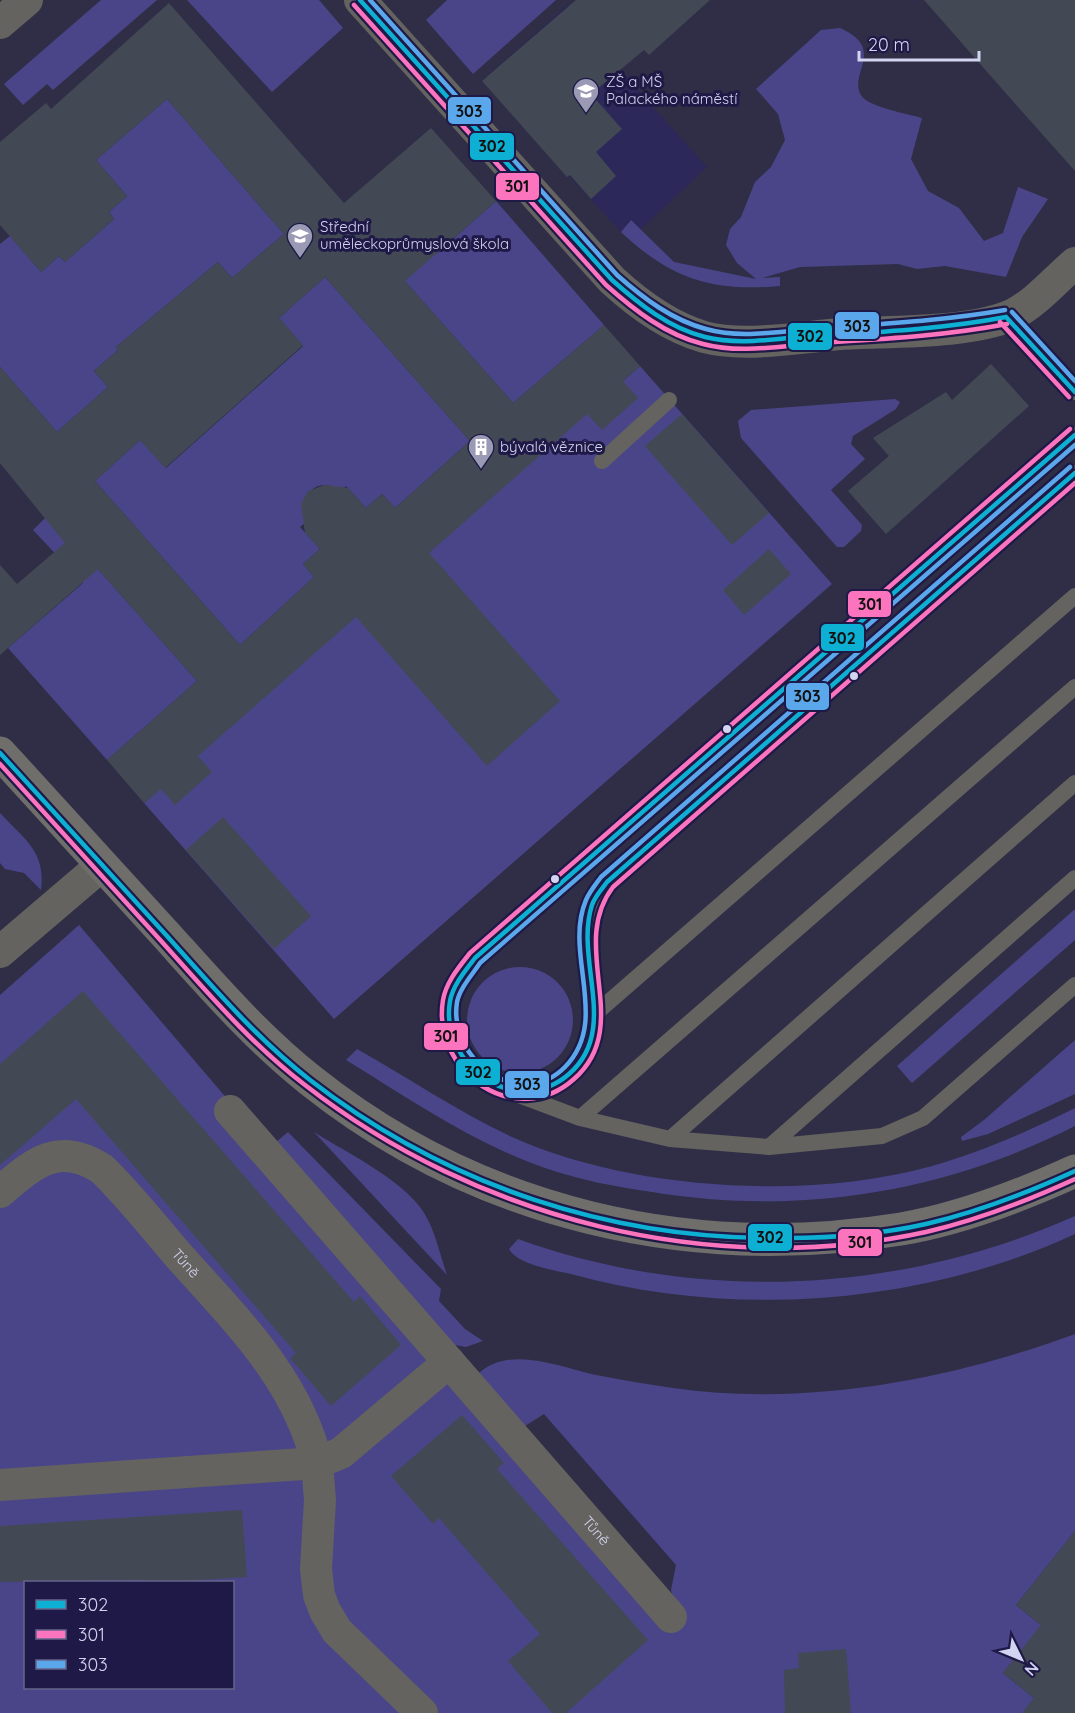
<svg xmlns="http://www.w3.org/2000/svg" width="1075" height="1713" font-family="Quicksand,sans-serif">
<rect width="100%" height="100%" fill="#2f2e46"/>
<!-- built -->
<path fill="#2c2859" d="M568 5 620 70 707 167 641 229 631 221 621 232 482 81Z"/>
<!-- green -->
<path fill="#4a4588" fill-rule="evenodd" d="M101 0H157L53 90 47 84 23 105 4 84Z
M187 0H319L343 28 272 92Z
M447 0H556L473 74 426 20Z
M840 28C887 49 848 73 861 95 867 107 909 114 922 118L911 159 928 191 959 208 984 241 1003 233 1018 187 1048 199 1022 237 1006 277 945 266 917 269 898 264 800 267 762 278 780 277V286C712 292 671 279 621 232L631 220 674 262 756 279 737 263 726 245 730 229 741 217 755 182 771 167 785 140 778 114 756 89 821 30Z
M167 99 284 234 232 278 218 262 116 347 118 350 94 371 108 387 57 432 0 367V244L10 236 41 272 59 256 65 262 114 219 109 212 127 196 96 160Z
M496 201 604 325 513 403 380 253 436 254Z
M325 277 470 441 395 508 382 494 366 508 346 486 341 491C316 474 296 497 305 523L300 527 320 549 303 564 314 577 240 645 95 481 140 440 166 468 303 346 279 318Z
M640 366 832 584 334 1019 144 803Z
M895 399 900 402 896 409 853 436 851 444 865 459 831 490 862 525 861 531 844 547H837L741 438 738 421 751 410Z
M46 517 53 518 197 681 107 760 8 648 83 583 33 530Z
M0 813C24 839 46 851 41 890L24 873 5 869 0 863Z
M1075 909V940L912 1083 910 1081 897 1066Z
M79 925 269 1148 288 1132 441 1289 439 1301 465 1329 483 1341 466 1347 450 1344 680 1625 671 1590 676 1565 544 1414 525 1426 479 1373C510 1345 560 1367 596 1375 621 1380 647 1384 673 1388 806 1407 950 1380 1075 1334V1531L1016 1605 1042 1626 1003 1673 1035 1699 1023 1713H0V995ZM26 1582H232V1688H26Z
M467 1020a53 53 0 1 1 106 0a53 53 0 1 1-106 0Z
M1075 1040V1094L988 1134 962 1141 961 1137 984 1120Z
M357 1049C409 1078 458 1112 512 1137 629 1190 808 1201 932 1166 982 1152 1029 1131 1075 1108V1126C943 1193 798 1216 652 1192 616 1187 580 1180 545 1168 473 1143 411 1100 346 1060Z
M314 1132C348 1154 412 1183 429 1222 437 1239 441 1258 447 1275Z
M1075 1216V1234C922 1305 733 1319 571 1274 554 1270 518 1265 509 1249L518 1239C699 1304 900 1294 1075 1216Z"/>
<!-- building -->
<path fill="#424954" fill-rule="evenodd" d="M576 0H710L649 55 644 50 591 94 622 129 596 152 616 176 591 199 570 175 567 177 482 81Z
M924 0H1075V171L1018 107Z
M169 3 344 203 431 128 496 201 405 281 513 403 604 325 640 366 623 381 638 398 602 430 587 414 429 553 560 701 487 766 356 617 198 756 212 772 175 805 161 789 144 803 107 760 197 681 98 569 0 655V565L17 584 65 543 0 463V367L57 432 108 387 94 371 118 350 116 347 218 262 232 278 284 234 167 99 96 160 127 196 109 212 114 219 65 262 59 256 41 272 0 225V142L46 103 51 109ZM325 277 470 441 395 508 382 494 366 508 348 488 325 485 308 491 301 504 305 533 320 549 303 564 314 577 240 645 95 481 140 440 165 468 303 345 279 318Z
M991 364 1029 406 886 534 848 491 889 456 873 438 946 392 952 400Z
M682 414 769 513 732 545 645 446Z
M769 549 791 574 744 615 723 590Z
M223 817 311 916 274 949 186 850Z
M83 991 354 1302 360 1296 401 1345 331 1406 290 1358 296 1353 76 1099 0 1165V1064Z
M462 1415 504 1463 497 1469 648 1640 566 1713H552L508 1661 540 1634 439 1518 433 1524 391 1476Z
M242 1510 247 1577 169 1582H142L141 1580 0 1582V1526Z
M1075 1531V1713H1022L1034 1698 1003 1673 1041 1625 1016 1605Z
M846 1649 851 1713H785L784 1670 799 1668 798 1653Z"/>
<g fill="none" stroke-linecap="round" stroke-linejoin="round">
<!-- service -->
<path stroke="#64635f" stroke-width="16" d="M1006 317 1075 392
M1075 435 475 958 456 983 450 1000 448 1026 457 1052 478 1076 495 1086 580 1118 670 1139 769 1147 882 1136 923 1118 1075 985
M602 461 669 400
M596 1013 1075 596
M519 1092C539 1092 559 1085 573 1070 620 1020 573 962 592 905 594 896 602 889 607 882L1075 473
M580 1118 1075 687
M670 1139 1075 783
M769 1147 1075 878"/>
<!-- minor -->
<g stroke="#64635f" stroke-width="32">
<path d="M360 0 612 280C638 304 670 327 704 337 744 348 800 337 840 334 888 331 969 334 1012 315 1035 304 1056 279 1075 263"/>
<path d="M0 23 27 0"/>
<path d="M0 952 102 865"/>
<path id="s1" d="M0 1192C33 1164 58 1140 102 1169 129 1195 153 1226 178 1255 234 1318 297 1378 317 1463L341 1453 449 1362 230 1111"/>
<path id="s2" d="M449 1362 671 1617"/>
<path d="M0 1485 317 1463 320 1500 316 1569 319 1595 325 1611 337 1631 422 1713"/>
</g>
<!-- primary -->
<path stroke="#6f6e6b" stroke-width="33" d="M0 753C55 814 111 875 167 936 212 986 257 1038 310 1080 478 1214 690 1263 901 1229 961 1219 1020 1196 1075 1171"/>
<!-- bus-1 casing -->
<g stroke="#1e1946" stroke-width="9">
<path id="bus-1" d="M360 0 612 280C639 304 669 328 705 337 741 346 778 338 814 336 879 332 943 329 1006 317
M1006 317 1075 392
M1075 435 475 958C465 971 453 985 450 1001 439 1065 516 1120 569 1074 620 1030 574 960 592 905 595 896 602 889 607 882L1075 473
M0 753C55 814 111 875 167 936 212 986 256 1038 310 1080 447 1186 613 1241 787 1238 833 1238 881 1234 926 1224 978 1212 1027 1193 1075 1171"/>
</g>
<!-- bus-2 casing -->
<g stroke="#1e1946" stroke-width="9">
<path id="bus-2" d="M354 5 606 285C634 310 666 335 703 344 740 354 779 346 817 343 881 339 944 336 1007 324
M1000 322 1069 397
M1070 429 470 953C459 967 446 982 443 1000 431 1072 516 1131 574 1079 635 1025 567 947 613 887L1075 483
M0 764C54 824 108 882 162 942 207 992 251 1044 305 1085 477 1219 711 1279 926 1232 978 1220 1027 1201 1075 1179"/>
</g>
<!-- bus-3 casing -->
<g stroke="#1e1946" stroke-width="9">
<path id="bus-3" d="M370 0 617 275C643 298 672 320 706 329 741 339 779 331 814 329 878 324 942 321 1005 310
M1012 312 1075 381
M1070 467 601 877C596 884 590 891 586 900 563 954 611 1020 565 1067 519 1113 448 1059 457 1002 460 988 472 975 480 963L1075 445"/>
</g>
<!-- bus-1 -->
<use href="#bus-1" stroke="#0dafd3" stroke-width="4.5"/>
<!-- bus-2 -->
<use href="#bus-2" stroke="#fc73be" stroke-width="4.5"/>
<!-- bus-3 -->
<use href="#bus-3" stroke="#5aa8eb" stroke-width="4.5"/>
</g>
<!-- icons -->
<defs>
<g id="school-pin" transform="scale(1.35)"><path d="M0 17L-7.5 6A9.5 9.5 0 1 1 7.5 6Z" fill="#9a9ab5" stroke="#1e1946"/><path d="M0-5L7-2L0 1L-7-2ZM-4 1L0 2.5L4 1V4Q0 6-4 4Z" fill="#fff"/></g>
<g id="building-pin" transform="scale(1.35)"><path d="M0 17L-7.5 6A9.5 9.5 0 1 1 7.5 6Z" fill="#9a9ab5" stroke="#1e1946"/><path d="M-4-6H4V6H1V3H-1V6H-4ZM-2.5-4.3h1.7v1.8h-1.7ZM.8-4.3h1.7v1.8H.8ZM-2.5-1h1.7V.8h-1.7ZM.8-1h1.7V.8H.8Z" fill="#fff"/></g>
</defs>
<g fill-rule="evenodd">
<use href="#school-pin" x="586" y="91"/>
<use href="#school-pin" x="300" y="236"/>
<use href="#building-pin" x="481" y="447"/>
</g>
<!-- markers -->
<g fill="#d3d4f1" stroke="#1e1946" stroke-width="2">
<circle cx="854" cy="676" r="5"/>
<circle cx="727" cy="729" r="5"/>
<circle cx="555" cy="879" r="5"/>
</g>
<g text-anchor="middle" stroke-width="6" stroke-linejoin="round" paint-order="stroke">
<!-- poi labels -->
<g font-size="15" fill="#d3d4f1" stroke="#1e1946" text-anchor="start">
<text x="606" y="87">ZŠ a MŠ<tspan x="606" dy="17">Palackého náměstí</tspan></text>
<text x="320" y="232">Střední<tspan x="320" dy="17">uměleckoprůmyslová škola</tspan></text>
<text x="500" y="452">bývalá věznice</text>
</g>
<!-- street labels -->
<g font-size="15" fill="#d3d4f1" stroke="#1e1946">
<text dy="5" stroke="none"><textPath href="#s1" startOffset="242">Tůně</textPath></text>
<text dy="5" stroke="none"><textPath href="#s2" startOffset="224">Tůně</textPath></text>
</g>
</g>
<g stroke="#1e1946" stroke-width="2">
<rect x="447" y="96" width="45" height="29" rx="6" fill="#5aa8eb"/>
<rect x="469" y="132" width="46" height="29" rx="6" fill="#0dafd3"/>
<rect x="495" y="172" width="45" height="29" rx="6" fill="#fc73be"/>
<rect x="834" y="311" width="46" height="29" rx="6" fill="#5aa8eb"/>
<rect x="787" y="322" width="46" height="29" rx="6" fill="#0dafd3"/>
<rect x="847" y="590" width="45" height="28" rx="6" fill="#fc73be"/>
<rect x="820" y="623" width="45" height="29" rx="6" fill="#0dafd3"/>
<rect x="785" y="682" width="45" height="29" rx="6" fill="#5aa8eb"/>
<rect x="423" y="1022" width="46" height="29" rx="6" fill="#fc73be"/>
<rect x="455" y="1058" width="46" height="28" rx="6" fill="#0dafd3"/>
<rect x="504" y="1070" width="46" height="29" rx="6" fill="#5aa8eb"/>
<rect x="747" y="1223" width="46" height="29" rx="6" fill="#0dafd3"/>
<rect x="837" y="1228" width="46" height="29" rx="6" fill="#fc73be"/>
</g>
<g font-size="16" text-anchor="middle" font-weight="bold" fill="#111">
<text x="469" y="117">303</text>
<text x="492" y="152">302</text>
<text x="517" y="192">301</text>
<text x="857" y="332">303</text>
<text x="810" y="342">302</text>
<text x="870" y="610">301</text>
<text x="842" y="644">302</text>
<text x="807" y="702">303</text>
<text x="446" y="1042">301</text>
<text x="478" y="1078">302</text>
<text x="527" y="1090">303</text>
<text x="770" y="1243">302</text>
<text x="860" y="1248">301</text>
</g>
<!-- legend -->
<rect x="24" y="1581" width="210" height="108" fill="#1e1946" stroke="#66648a" stroke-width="1.5"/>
<rect x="36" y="1600" width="30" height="9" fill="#0dafd3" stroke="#66648a" stroke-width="1.5"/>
<text x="78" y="1611" font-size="18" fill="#d3d4f1">302</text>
<rect x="36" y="1630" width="30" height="9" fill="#fc73be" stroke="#66648a" stroke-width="1.5"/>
<text x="78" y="1641" font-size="18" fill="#d3d4f1">301</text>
<rect x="36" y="1660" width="30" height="9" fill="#5aa8eb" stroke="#66648a" stroke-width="1.5"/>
<text x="78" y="1671" font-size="18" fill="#d3d4f1">303</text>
<!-- north arrow -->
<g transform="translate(1021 1659) rotate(133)" stroke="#1e1946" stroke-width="4.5" paint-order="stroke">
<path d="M0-4.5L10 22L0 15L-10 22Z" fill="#d3d4f1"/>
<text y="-9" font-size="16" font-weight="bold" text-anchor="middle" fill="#d3d4f1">N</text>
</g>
<!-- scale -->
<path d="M859 51v9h120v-9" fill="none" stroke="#d3d4f1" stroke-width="3"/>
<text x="868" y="51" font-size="18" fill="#d3d4f1" stroke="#1e1946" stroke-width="4.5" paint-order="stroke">20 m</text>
</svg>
